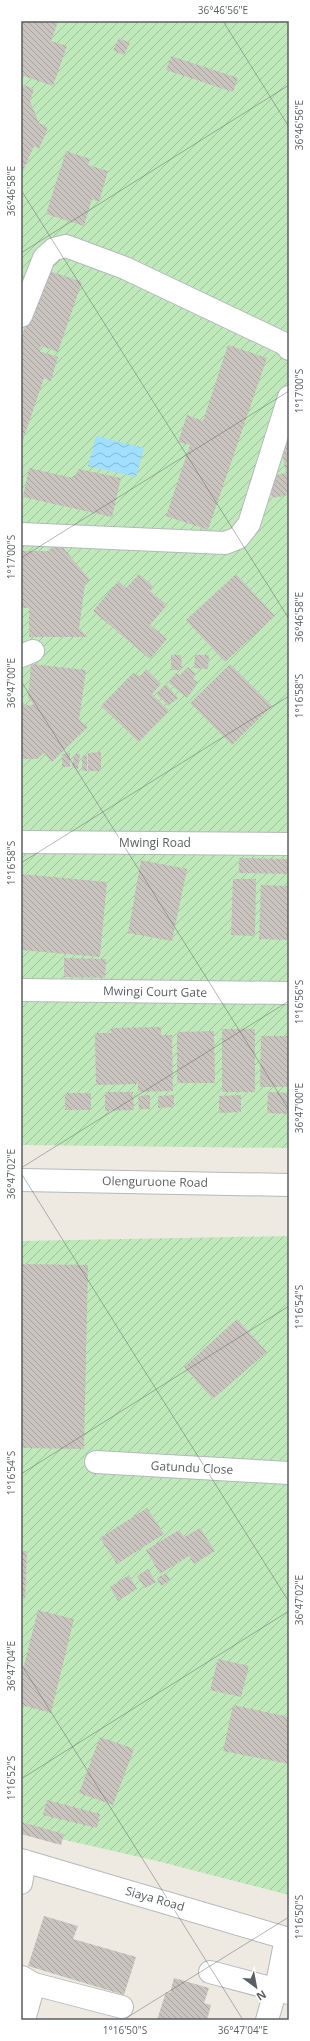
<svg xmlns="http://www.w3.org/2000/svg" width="310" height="2041" font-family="'Open Sans',sans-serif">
<defs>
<pattern id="garden-furrows" width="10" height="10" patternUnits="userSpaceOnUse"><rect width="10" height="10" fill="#bfe9ba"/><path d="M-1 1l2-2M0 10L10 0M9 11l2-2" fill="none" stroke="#9ec09b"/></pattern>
<pattern id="water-waves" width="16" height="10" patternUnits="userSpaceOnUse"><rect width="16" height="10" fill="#a0dfff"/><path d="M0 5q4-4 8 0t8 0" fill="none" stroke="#85b8d2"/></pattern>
<pattern id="building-back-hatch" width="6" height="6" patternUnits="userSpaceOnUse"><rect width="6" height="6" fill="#c9c5be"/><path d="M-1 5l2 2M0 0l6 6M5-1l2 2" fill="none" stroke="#a6a39e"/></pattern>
</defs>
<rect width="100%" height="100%" fill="#eeeae1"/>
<!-- garden -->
<path fill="url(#garden-furrows)" d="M21 21H289V1148L21 1145Z
M289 1236V1895L153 1860 21 1830V1241Z"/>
<!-- water -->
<path fill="url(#water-waves)" d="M96 436 144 448 136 477 88 466Z"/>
<!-- building -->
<path fill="url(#building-back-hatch)" d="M21 21 58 22 51 41 67 46 53 86 21 75Z
M119 38 130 43 124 55 113 50Z
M171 56 238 78 233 92 166 70Z
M21 84 34 89 30 101 39 123 48 128 39 149 34 146 21 176Z
M66 151 90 159 88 165 108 171 99 202 92 199 84 226 46 214Z
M44 269 82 282 58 352 41 346 39 351 58 357 51 381 44 378 21 446V339Z
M228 345 267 358 208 530 166 516 190 445 178 442 187 415 203 421Z
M289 437V495L272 498 268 476 286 473 280 439Z
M29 468 73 478 79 469 121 478 112 517 23 497Z
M51 543 60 544 90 580 85 584 79 629 88 637H29V608H21V551H51Z
M139 574 154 587 150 591 167 605 150 625 167 639 150 659 93 611 118 581 126 588Z
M236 574 275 616 225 662 186 620Z
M171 655H181L182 670H171Z
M195 655H209L208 669 194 668Z
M31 664 86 670 79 720 88 727 52 762 44 753 37 759H21V702L29 706 34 704 28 698Z
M230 664 272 706 232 745 190 703Z
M188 667 196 674 193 679 198 683 187 698 168 682 176 673 180 675Z
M146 669 161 684 152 694 169 711 139 742 101 706 133 673 140 676Z
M166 684 178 698 168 706 156 693Z
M101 752V771H88V753Z
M70 753V767H62V754Z
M74 754H80L78 769 72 768Z
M87 755V771H82V756Z
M239 858 289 859V874L239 873Z
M141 860 187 869 172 941 128 933Z
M21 874 107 882 100 957 21 950Z
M233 879H256L255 936 231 935Z
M261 885 289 886V940L259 939Z
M64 958 106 959 105 978 64 977Z
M161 1027V1035H172L173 1091 138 1092V1084L96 1085 95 1033H111V1028Z
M222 1029H255V1092H222Z
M214 1031 215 1083H177V1032Z
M261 1036H289V1087H260Z
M105 1092H133L134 1110 105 1111Z
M268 1092 289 1093V1114L267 1113Z
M65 1093H91V1110H65Z
M150 1095V1109H139L138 1096Z
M174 1095V1107L158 1108V1096Z
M241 1095V1112L219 1113V1096Z
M21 1264 88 1265 84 1449 21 1448Z
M237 1319 267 1352 213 1399 184 1367Z
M147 1508 164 1534 117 1564 100 1538Z
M200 1528 215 1551 194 1564 189 1556 160 1574 146 1550 179 1530 184 1537Z
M21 1551H27L25 1599H21Z
M148 1569 156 1582 145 1588 137 1576Z
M166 1573 170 1580 161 1586 157 1578Z
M129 1575 137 1589 118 1601 110 1587Z
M38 1610 74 1619 51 1713 21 1705V1677Z
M218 1659 249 1666 241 1697 210 1690Z
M233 1705 289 1717V1764L223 1751Z
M100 1737 134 1749 113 1805 79 1793Z
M47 1800 100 1814 97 1828 43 1815Z
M21 1822 64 1834 61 1845 21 1834Z
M44 1916 78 1926 73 1939 136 1957 124 1995 28 1966Z
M174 1978 209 1988 204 2003 211 2005 207 2020H157L166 1992 170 1993Z"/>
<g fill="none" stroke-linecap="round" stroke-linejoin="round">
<!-- minor casing -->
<g stroke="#b4b9bd" stroke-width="24">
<path id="minor" d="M21 316 44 258 54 249 66 246 125 268 285 344 289 349
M21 534 225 543 238 538 249 524 289 397
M21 656 33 651
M21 842 289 844
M21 990 289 993
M21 1180 289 1185
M96 1462 289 1473
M21 1860 289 1939
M21 1883 25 1861
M210 1972 289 1993
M22 1977 34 1984 24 2020
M34 1984 122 2007
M267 2020 276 1989 286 1938"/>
</g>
<!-- minor -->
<use href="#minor" stroke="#fff" stroke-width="22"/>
</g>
<!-- ticks -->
<path fill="none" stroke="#5a5f64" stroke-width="1" stroke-opacity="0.45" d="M223 21 289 127M21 190 289 619M21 253 289 85M21 558 289 391M21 681 289 1110M21 863 289 696M21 1168 289 1001M21 1173 289 1602M21 1474 289 1306M21 1664 243 2020M21 1779 289 1611M123 2020 289 1917"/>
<g text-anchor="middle" stroke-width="3" stroke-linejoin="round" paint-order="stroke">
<!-- street labels -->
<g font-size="12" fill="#5a5f64" stroke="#fff">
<text x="155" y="847">Mwingi Road</text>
<text transform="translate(155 992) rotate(1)" y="4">Mwingi Court Gate</text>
<text transform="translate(155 1182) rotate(1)" y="4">Olenguruone Road</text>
<text transform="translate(192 1468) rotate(3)" y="4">Gatundu Close</text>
<text transform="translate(155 1899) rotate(16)" y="4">Siaya Road</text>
</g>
</g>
<!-- border -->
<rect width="310" height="2041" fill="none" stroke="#ffffff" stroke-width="44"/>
<!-- north arrow -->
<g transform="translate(256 1987) rotate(148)" stroke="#ffffff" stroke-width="3" paint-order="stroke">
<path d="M0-3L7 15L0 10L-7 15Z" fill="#5a5f64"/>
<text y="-6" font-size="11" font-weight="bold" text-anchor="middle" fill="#5a5f64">N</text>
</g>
<rect x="22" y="22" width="266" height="1997" fill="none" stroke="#5a5f64" stroke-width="1.5"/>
<g font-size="10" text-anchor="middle" fill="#5a5f64">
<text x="223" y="14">36°46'56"E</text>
<text transform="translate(299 125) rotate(-90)" y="4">36°46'56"E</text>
<text transform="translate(11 191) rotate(-90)" y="4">36°46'58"E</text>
<text transform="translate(299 391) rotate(-90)" y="4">1°17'00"S</text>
<text transform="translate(11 557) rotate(-90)" y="4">1°17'00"S</text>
<text transform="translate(299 617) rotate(-90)" y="4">36°46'58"E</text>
<text transform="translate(11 683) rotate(-90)" y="4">36°47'00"E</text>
<text transform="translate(299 696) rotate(-90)" y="4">1°16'58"S</text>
<text transform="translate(11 863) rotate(-90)" y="4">1°16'58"S</text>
<text transform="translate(299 1002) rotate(-90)" y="4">1°16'56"S</text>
<text transform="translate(299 1108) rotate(-90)" y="4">36°47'00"E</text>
<text transform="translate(11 1174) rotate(-90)" y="4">36°47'02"E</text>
<text transform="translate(299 1307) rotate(-90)" y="4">1°16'54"S</text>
<text transform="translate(11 1473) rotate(-90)" y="4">1°16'54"S</text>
<text transform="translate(299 1600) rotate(-90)" y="4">36°47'02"E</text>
<text transform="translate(11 1666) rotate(-90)" y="4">36°47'04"E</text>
<text transform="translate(11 1778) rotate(-90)" y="4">1°16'52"S</text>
<text transform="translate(299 1917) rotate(-90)" y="4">1°16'50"S</text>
<text x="125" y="2034">1°16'50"S</text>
<text x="243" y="2034">36°47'04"E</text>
</g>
</svg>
